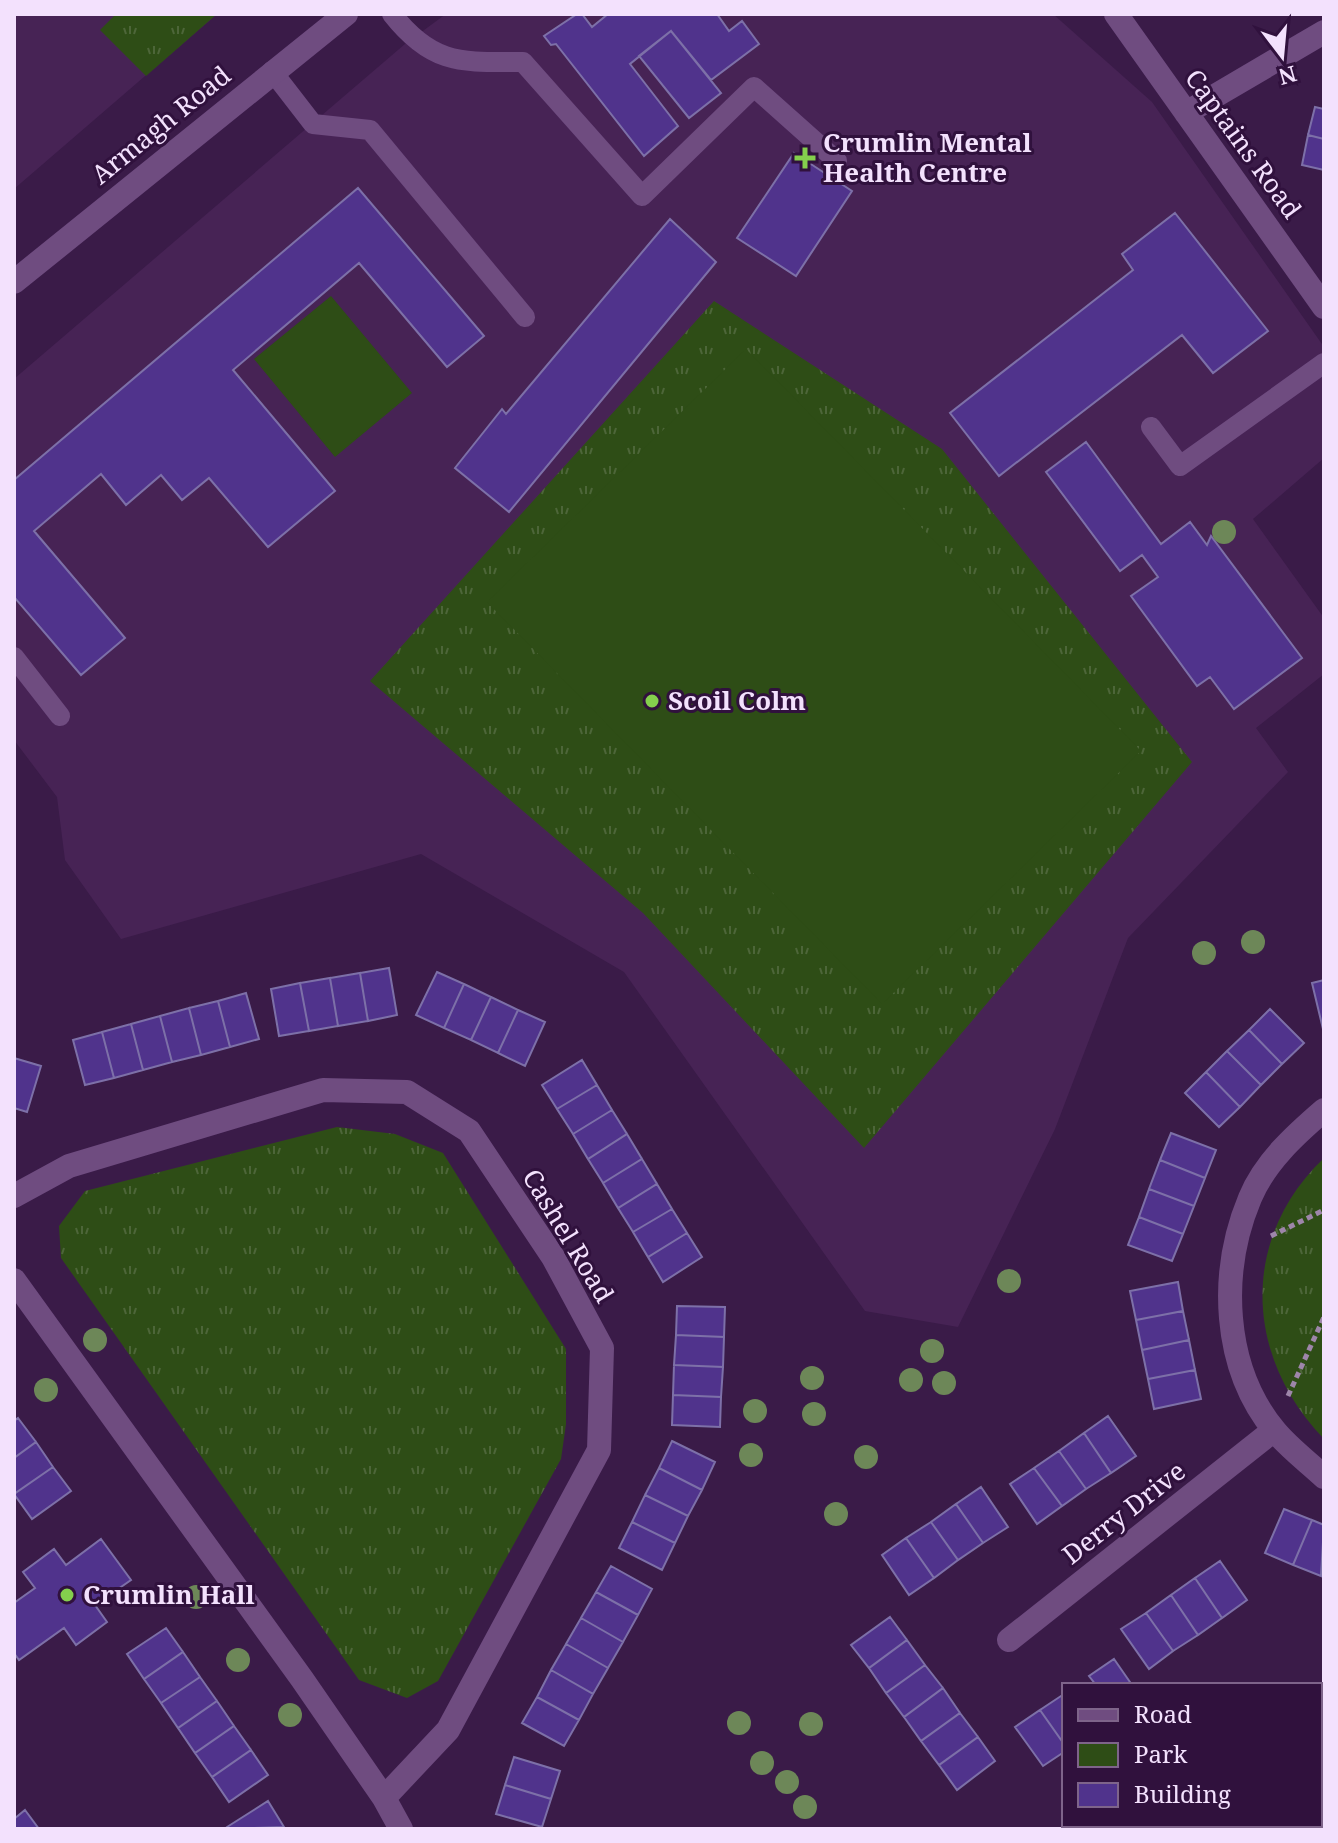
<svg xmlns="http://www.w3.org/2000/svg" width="1338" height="1843" font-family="'Noto Serif',serif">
<defs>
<pattern id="grass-tufts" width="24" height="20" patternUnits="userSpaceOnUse" patternTransform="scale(2)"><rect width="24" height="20" fill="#2e4d16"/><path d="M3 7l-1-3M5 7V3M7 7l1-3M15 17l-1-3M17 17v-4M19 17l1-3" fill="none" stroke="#4d6639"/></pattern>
</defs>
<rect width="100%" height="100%" fill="#3a1b48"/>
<!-- built -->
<path fill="#472355" d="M14 14H217L14 189Z
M446 14H1053L1152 102 1324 347V458L1253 519 1324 618V674L1256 728 1288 772 1128 938 1055 1129 958 1327 865 1311 624 972 421 854 121 939 65 860 57 797 14 740V379L405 44Z"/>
<!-- grass -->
<path fill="url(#grass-tufts)" d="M116 14H217L146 76 100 30Z
M714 301 942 449 1192 762 864 1148 643 913 370 681Z
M337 1127 395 1134 443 1153 566 1349V1424L561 1459 438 1681 407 1698 359 1680 61 1258 59 1226 85 1191Z
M1324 1158V1439C1245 1357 1239 1239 1324 1158Z"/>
<!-- park -->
<path fill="#2e4d16" d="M331 296 412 393 335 457 254 359Z
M746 349 1141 751 882 1004 487 602Z"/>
<!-- building -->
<path fill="#50338c" stroke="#7d70a8" stroke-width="2" d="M577 14H582L592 27 608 14H717L729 31 742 21 759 44 711 80 671 31 630 64 678 126 644 156 556 44 551 45 544 36Z
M671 31 721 93 689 118 639 56Z
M1315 107 1324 109V139L1308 135Z
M1308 135 1324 139V170L1302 165Z
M794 153 852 191 796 276 737 238Z
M358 188 484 336 447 367 359 263 233 370 335 491 268 547 209 478 182 500 161 475 126 505 101 474 34 531 125 638 81 675 14 597V480Z
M1175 213 1268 331 1213 373 1182 335 999 476 950 413 1133 270 1122 254Z
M670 219 716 262 509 512 455 468 502 409 506 414Z
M1086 442 1161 544 1190 522 1207 545 1211 536 1302 658 1234 709 1210 677 1197 686 1131 596 1158 577 1142 555 1120 571 1046 472Z
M389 968 397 1015 368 1021 360 973Z
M437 972 464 984 444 1028 416 1015Z
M360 973 368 1021 338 1026 330 978Z
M330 978 338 1026 309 1031 300 983Z
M1324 980V1029H1323L1312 983Z
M300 983 309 1031 279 1036 271 989Z
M464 984 491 997 471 1040 444 1028Z
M246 993 259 1039 230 1047 218 1001Z
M491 997 518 1010 498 1053 471 1040Z
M218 1001 230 1047 201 1055 189 1008Z
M189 1008 201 1055 172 1062 160 1016Z
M1270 1009 1304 1043 1282 1064 1249 1030Z
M518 1010 545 1022 525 1066 498 1053Z
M160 1016 172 1062 143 1070 131 1024Z
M131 1024 143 1070 114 1078 102 1032Z
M1249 1030 1282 1064 1261 1085 1227 1051Z
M102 1032 114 1078 85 1085 73 1040Z
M1227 1051 1261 1085 1240 1107 1206 1072Z
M14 1058 41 1066 27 1112 14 1108Z
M582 1060 597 1085 557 1109 542 1085Z
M1206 1072 1240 1107 1219 1127 1185 1093Z
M597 1085 612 1110 573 1134 557 1109Z
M612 1110 627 1134 588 1159 573 1134Z
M1171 1133 1216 1150 1205 1178 1160 1160Z
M627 1134 642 1159 603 1183 588 1159Z
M642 1159 657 1184 618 1208 603 1183Z
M1160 1160 1205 1178 1194 1206 1149 1189Z
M657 1184 672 1209 633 1232 618 1208Z
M1149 1189 1194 1206 1183 1234 1139 1217Z
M672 1209 687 1233 648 1257 633 1232Z
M1139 1217 1183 1234 1172 1261 1128 1245Z
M687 1233 702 1257 663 1282 648 1257Z
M1178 1282 1183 1311 1136 1320 1130 1291Z
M677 1306 725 1307 724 1337 676 1335Z
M1183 1311 1189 1340 1142 1350 1136 1320Z
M676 1335 724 1337 723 1367 674 1365Z
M1189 1340 1195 1370 1148 1379 1142 1350Z
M674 1365 723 1367 721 1397 673 1395Z
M1195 1370 1201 1399 1154 1409 1148 1379Z
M673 1395 721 1397 720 1427 672 1425Z
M1108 1416 1136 1456 1111 1473 1084 1433Z
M18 1418 36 1442 14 1458V1421Z
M1084 1433 1111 1473 1086 1489 1059 1451Z
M672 1441 715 1462 702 1490 659 1468Z
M36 1442 53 1467 14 1494V1458Z
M1059 1451 1086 1489 1062 1506 1034 1468Z
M53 1467 71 1491 32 1519 14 1494Z
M659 1468 702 1490 688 1516 645 1495Z
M1034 1468 1062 1506 1037 1524 1010 1484Z
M981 1487 1008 1527 983 1543 956 1504Z
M645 1495 688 1516 675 1543 632 1522Z
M956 1504 983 1543 958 1560 931 1522Z
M1284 1509 1312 1520 1293 1565 1265 1553Z
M1312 1520 1324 1525 1321 1576 1293 1565Z
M632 1522 675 1543 662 1570 619 1548Z
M931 1522 958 1560 934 1578 906 1538Z
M906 1538 934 1578 909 1595 882 1555Z
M101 1539 131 1580 95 1605 107 1622 76 1645 64 1628 19 1660 14 1653V1603L35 1588 23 1572 54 1549 66 1565Z
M1220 1561 1247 1600 1222 1618 1195 1578Z
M611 1566 652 1589 638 1615 596 1592Z
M1195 1578 1222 1618 1198 1635 1171 1595Z
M596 1592 638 1615 623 1642 581 1618Z
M1171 1595 1198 1635 1173 1651 1146 1613Z
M1146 1613 1173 1651 1149 1669 1121 1629Z
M890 1617 907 1640 869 1668 851 1645Z
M581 1618 623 1642 608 1668 566 1644Z
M166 1628 183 1652 144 1679 127 1654Z
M907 1640 925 1665 886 1693 869 1668Z
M566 1644 608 1668 593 1694 551 1670Z
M183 1652 200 1677 161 1703 144 1679Z
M1114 1659 1132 1685H1096L1089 1676Z
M925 1665 943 1688 904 1717 886 1693Z
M551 1670 593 1694 579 1720 537 1697Z
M200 1677 217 1701 178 1728 161 1703Z
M943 1688 960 1713 921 1741 904 1717Z
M1064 1694V1744L1040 1710Z
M537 1697 579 1720 564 1746 522 1723Z
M217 1701 234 1726 195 1753 178 1728Z
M1040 1710 1064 1744V1752L1043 1766 1015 1727Z
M960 1713 978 1737 939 1765 921 1741Z
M234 1726 251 1750 212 1777 195 1753Z
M978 1737 995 1761 957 1790 939 1765Z
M251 1750 268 1775 229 1802 212 1777Z
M514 1757 560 1771 551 1799 505 1785Z
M505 1785 551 1799 542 1827 496 1814Z
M268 1801 284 1827 228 1829 227 1827Z
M25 1810 39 1829H14V1819Z"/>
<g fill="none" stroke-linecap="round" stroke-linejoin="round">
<!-- path -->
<path stroke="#9e86aa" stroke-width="5" stroke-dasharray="6 4" stroke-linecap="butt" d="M1271 1236 1324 1210
M1288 1396 1324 1317"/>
<!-- lane -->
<path stroke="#6f4c80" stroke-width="20" d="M392 14C433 66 462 62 523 62L642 196 754 87 837 161
M272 71 313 124 370 130 525 317
M1151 427 1180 466 1324 363
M14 657 60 716"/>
<!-- street -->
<path stroke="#6f4c80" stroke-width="24" d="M1116 14 1324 307
M1186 113 1324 32
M14 282 346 14
M1324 1110C1295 1135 1265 1162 1250 1198 1219 1272 1222 1367 1275 1431 1289 1448 1308 1462 1324 1477
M14 1196 69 1166 323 1090 407 1092 469 1131 553 1257 602 1348 599 1450 448 1730 384 1798
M14 1280 302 1679 384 1798 401 1829
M1009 1640 1274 1430"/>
</g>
<!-- trees -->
<g fill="#6d8758">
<circle cx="1224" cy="532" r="12"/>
<circle cx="1253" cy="942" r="12"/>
<circle cx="1204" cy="953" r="12"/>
<circle cx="1009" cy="1281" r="12"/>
<circle cx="95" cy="1340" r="12"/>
<circle cx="932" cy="1351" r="12"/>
<circle cx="812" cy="1378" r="12"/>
<circle cx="911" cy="1380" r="12"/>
<circle cx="944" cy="1383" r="12"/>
<circle cx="46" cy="1390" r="12"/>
<circle cx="755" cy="1411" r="12"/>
<circle cx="814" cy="1414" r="12"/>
<circle cx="751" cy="1455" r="12"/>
<circle cx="866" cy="1457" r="12"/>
<circle cx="836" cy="1514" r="12"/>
<circle cx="196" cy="1597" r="12"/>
<circle cx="238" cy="1660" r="12"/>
<circle cx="290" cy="1715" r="12"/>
<circle cx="739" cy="1723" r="12"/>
<circle cx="811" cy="1724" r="12"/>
<circle cx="762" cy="1763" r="12"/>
<circle cx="787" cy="1782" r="12"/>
<circle cx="805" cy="1807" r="12"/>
</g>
<!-- markers -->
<g fill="#84cf4d" stroke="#30113d" stroke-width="3">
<path d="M801 146h8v8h8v8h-8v8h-8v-8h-8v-8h8z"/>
<circle cx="652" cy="701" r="8"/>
<circle cx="67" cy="1595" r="8"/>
</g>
<g text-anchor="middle" stroke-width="6" stroke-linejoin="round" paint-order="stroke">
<!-- street labels -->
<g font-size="26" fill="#f3e1fd" stroke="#30113d">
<text transform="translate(161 125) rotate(-39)" y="9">Armagh Road</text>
<text transform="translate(1243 144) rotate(54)" y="9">Captains Road</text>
<text transform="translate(568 1236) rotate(59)" y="9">Cashel Road</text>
<text transform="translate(1124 1513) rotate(-38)" y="9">Derry Drive</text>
</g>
<!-- poi labels -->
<g font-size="26" font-weight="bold" fill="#f3e1fd" stroke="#30113d" text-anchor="start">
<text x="823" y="152">Crumlin Mental<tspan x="823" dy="30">Health Centre</tspan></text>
<text x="668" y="710">Scoil Colm</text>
<text x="83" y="1604">Crumlin Hall</text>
</g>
</g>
<!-- border -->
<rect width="1338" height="1843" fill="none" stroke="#f3e1fd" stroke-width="32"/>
<!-- legend -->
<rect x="1062" y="1683" width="260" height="144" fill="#30113d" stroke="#7e648a" stroke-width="2"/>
<rect x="1078" y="1709" width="40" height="12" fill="#6f4c80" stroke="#7e648a" stroke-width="2"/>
<text x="1134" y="1723" font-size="24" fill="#f3e1fd">Road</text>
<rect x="1078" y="1743" width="40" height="24" fill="#2e4d16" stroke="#7e648a" stroke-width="2"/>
<text x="1134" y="1763" font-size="24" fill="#f3e1fd">Park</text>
<rect x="1078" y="1783" width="40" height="24" fill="#50338c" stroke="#7e648a" stroke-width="2"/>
<text x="1134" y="1803" font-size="24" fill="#f3e1fd">Building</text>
<!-- north arrow -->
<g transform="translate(1282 56) rotate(164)" stroke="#30113d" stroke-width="6" paint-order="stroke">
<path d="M0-6L14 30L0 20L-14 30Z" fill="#f3e1fd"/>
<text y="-12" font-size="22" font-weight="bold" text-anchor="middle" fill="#f3e1fd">N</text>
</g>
</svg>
